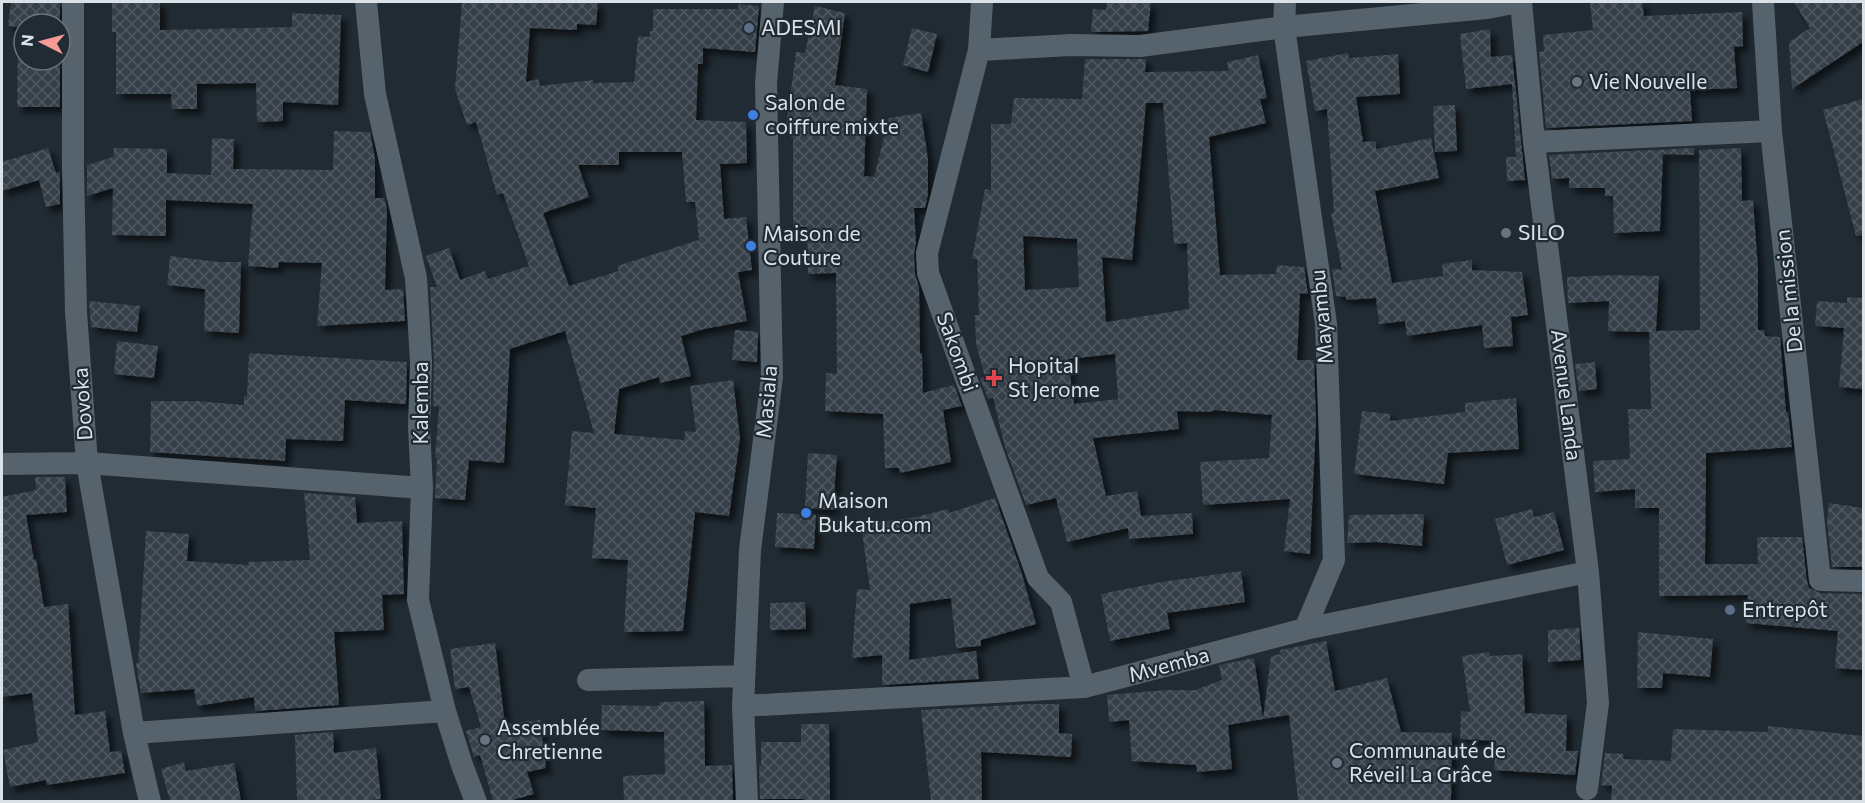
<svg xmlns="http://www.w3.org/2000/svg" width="1865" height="803" font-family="Commissioner,sans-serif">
<defs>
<pattern id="building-cross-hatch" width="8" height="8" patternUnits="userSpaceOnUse" patternTransform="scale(1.5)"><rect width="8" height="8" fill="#343f48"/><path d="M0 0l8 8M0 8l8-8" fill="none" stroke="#515a62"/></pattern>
<filter id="shadow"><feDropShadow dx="5.5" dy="5.5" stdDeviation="3" flood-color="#0009"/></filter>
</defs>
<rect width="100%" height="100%" fill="#202b33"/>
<!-- building -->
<path fill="url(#building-cross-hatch)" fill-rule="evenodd" filter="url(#shadow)" d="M11 2H60V24H24V60H60V107H17L18 27 8 26Z
M112 2H160V30L292 27V13L341 15 338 105 283 102V121L257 122 256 83 197 84V109H172L171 94H116V32H112Z
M462 2H598L596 25 577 24V30L530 28 526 82 538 79 540 86 593 80V83L634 82 638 36 650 37V31H653V9H738L739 4 759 6 755 52 703 48V64H698L696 120 746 122 747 163 720 164 724 219 746 217 752 270 738 272 747 321 704 329 681 336 691 376 660 383 659 377 619 389 614 434 684 440 685 431 696 432 690 386 733 380 740 438 729 516 695 512 683 631 624 632 628 560 592 558 596 508 565 505 572 431 594 433 565 331 510 349 504 463 469 460 465 500 435 498 437 458H435L439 407 433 406 434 361 430 287H437L426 256 449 248 460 280 485 271 488 279 529 266 503 193 497 195 476 122 467 125 455 89ZM619 152H682L686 202H695L699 240 617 266 619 271 569 286 543 213 589 197 578 165H619Z
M1107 2H1151L1148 31 1091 32 1093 9 1106 10Z
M1590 2H1642L1644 16 1742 12 1743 46 1734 47 1737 88 1690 90 1692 121 1546 128 1539 52 1544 51 1543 35 1593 30Z
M1794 2H1863V42L1792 89 1789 42 1810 28Z
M815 6 845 13 835 85 867 89 864 176 874 177 889 118 921 113 928 159V194L925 208H914L916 242 914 254 915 274 919 287 920 353H922L923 393 954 385 962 406 943 410 951 462 900 473 899 468H885L883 414 825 411 826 373 837 374 836 273 808 274 807 227H793V138H791V126H786L796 52 805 53Z
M912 28 937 34 928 72 903 65Z
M1490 29 1491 57 1512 55 1525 180 1507 181 1506 157H1516L1512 84 1466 89 1460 34Z
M1348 53 1349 58 1398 54 1400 94 1356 97 1363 142 1376 141V149L1431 138 1439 178 1375 191 1392 283 1443 276 1442 264 1472 260V270L1522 272 1528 315 1511 317 1513 346 1484 348 1482 325 1407 336 1405 321 1379 324 1376 298 1346 300V297L1336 296 1332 269 1342 270 1331 213H1334L1327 109 1315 111 1306 61Z
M1258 55 1267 98 1260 99 1266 123 1209 137 1220 275 1276 274 1277 265 1304 267 1308 294 1300 293 1297 360H1314L1316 422 1310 554 1284 551 1290 499 1203 505 1200 462 1269 458 1272 415 1213 410V412L1177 411 1179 429 1093 438 1106 496 1137 491 1141 516 1192 513 1193 534 1129 539 1128 528 1067 542 1056 498 1026 505 1005 447 993 398 988 399 980 378 985 377 976 344 975 315H979L977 259H972L985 189 991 190V124H1011L1014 98 1082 99 1085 59H1146L1145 72 1229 71 1227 62ZM1146 103H1163L1174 244 1187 243 1189 309 1106 322 1102 257 1132 260ZM1023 236 1077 239 1079 287 1025 290ZM1115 354 1118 399 1074 404 1068 359Z
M1863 99V235L1856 236 1823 110Z
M1455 105 1457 151 1435 152 1433 106Z
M334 131 370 132 375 158V198H384L387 209 385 290 403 289 405 321 317 326 322 263 279 262 278 268 248 266 253 204 166 200V236L112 235 113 188 87 196V165L113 157 114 148 167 149V173L211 175 212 138 234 139 233 169 333 170Z
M48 148 56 173 60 172V204L46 207 39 180 2 191V162Z
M1694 148V155L1663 154 1660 231 1614 233 1613 196H1605V188H1569V178L1552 179 1549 155Z
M1741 148 1742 201 1753 200 1758 269V330H1764L1765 336 1780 337 1786 412H1788L1792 447 1706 453 1705 564H1758L1757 537H1802L1807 581 1809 588 1820 593 1863 594V670L1835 668 1838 631 1745 623 1748 595 1659 596V508H1635V489L1595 492 1593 461 1630 459 1628 409H1651L1649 332 1608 331 1609 301 1568 303 1567 277 1615 275 1659 276 1656 331 1700 330 1699 150Z
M170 256 219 262H241L239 333 204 331 205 289 167 285Z
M1847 297 1863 298V389L1839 387 1844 328 1815 326 1817 301 1847 303Z
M89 301 140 306 137 332 91 327Z
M735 330 758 332 757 362 732 360Z
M117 341 158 346 154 378 114 374Z
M249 353 407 362 406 404 345 400 343 441 286 439 285 461 150 452 151 401H197L244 405V396H247Z
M1595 362 1597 389 1579 391 1575 364Z
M1516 398 1519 449 1448 453 1444 484 1354 474 1362 411 1390 414V421L1465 412V403Z
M808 453 837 455 833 510 805 508Z
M35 477H65L67 512 26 515 34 560 36 559 44 607 68 604 75 715 105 711 110 752 121 751 125 773 47 785 46 780 10 787 3 750 38 742 32 693 2 697V497L36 490Z
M304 493 355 497 357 523 402 521 404 594 382 595 384 630 334 632 339 705 255 711 254 697 197 706 194 689 141 693 136 663H138L146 531 189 534 187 561 248 565V562L310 560Z
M995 498 1021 571 1036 624 981 640V646L956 648 951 598 910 604 909 660 976 651 979 679 882 685V655L852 658 857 589 870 590 861 524 912 518 948 509 949 513Z
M1829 503 1863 508V567H1832L1827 522Z
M1532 509 1534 517 1554 512 1564 550 1507 565 1495 519Z
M777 513 816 515 814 549 775 547Z
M1424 514 1422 546 1376 542 1347 543 1349 515Z
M1241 571 1245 602 1167 613 1170 629 1110 641 1101 594 1161 582Z
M805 602 806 629 770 630V603Z
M1579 628 1581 660 1548 662V630Z
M1638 632 1713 639 1710 677 1663 673 1662 688H1637Z
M1326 641 1335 691 1387 678 1401 732 1452 733 1451 801H1298L1289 715 1263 719 1271 656 1281 654 1280 650Z
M495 643 505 724 540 720 546 768 527 772 534 794 509 801H493L480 755 474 757 466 731 481 727 469 687 455 689 450 649Z
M1489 652 1490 656 1522 654 1525 713 1567 715 1566 751H1578L1575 775 1494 770 1496 741 1460 739 1461 711 1470 712 1462 656Z
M1254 658 1263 719 1228 725 1232 769 1197 772 1196 765 1132 761 1129 720 1109 722 1107 695 1167 690H1195L1222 680 1219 665Z
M704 701 705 766 732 765 733 801H624L623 776 665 774 664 732 601 730 602 705 659 706V702Z
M1030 704H1059V733L1072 734 1071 757 981 752 982 801H931L921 710Z
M801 724H829L830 801H804V799H760L759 765H761V742H801Z
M1768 726 1863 736V801H1611L1612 786 1601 785 1605 753 1624 754 1623 759 1671 761 1673 729 1768 732Z
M333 732 334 753 376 748 381 799 359 801H297L295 735Z
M184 762 186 771 234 763 241 801H170L161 769Z"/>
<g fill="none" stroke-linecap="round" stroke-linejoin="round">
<!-- minor -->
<path stroke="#56636c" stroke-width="22" d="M73 2V167L76 312 87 463 134 733 150 802
M366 2 375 94 416 278 421 362 419 427 422 488 418 600 445 711 462 765 476 802
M982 2 979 50 927 253 928 273 1038 578 1061 602 1084 687
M1285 2 1284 27 1326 324 1334 560 1305 629
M1521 2 1534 142 1588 572 1598 703 1587 789
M1763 2 1771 131 1820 580 1864 581
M979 50 1071 45 1140 46 1284 27 1487 8 1519 2
M1534 142 1771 131
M2 464 87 463 422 488
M588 680 744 676
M743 706 1084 687 1305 629 1588 572
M134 733 445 711
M747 802 743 706 750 550 772 377 766 83 773 2"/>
</g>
<!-- markers -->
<g fill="#5c6f8a" stroke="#202b33" stroke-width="2">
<circle cx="749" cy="28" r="6"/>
<circle cx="1730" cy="610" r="6"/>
</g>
<g fill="#6b7280" stroke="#202b33" stroke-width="2">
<circle cx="1577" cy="82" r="6"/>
<circle cx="1506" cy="233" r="6"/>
<circle cx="485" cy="740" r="6"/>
<circle cx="1337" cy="763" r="6"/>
</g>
<g fill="#3f7fe0" stroke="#202b33" stroke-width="2">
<circle cx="753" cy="115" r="6"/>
<circle cx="751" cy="246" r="6"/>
<circle cx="806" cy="513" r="6"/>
</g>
<path fill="#e0444e" stroke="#202b33" stroke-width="2" d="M991 369h6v6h6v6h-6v6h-6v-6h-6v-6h6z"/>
<g text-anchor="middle" stroke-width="4.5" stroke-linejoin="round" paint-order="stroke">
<!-- poi labels -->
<g font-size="21" fill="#dbe2e7" stroke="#202b33" text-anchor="start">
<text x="761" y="35">ADESMI</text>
<text x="1589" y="89">Vie Nouvelle</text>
<text x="765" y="110">Salon de<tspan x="765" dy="24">coiffure mixte</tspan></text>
<text x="1518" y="240">SILO</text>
<text x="763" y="241">Maison de<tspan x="763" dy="24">Couture</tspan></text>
<text x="1008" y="373">Hopital<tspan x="1008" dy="24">St Jerome</tspan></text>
<text x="818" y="508">Maison<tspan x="818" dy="24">Bukatu.com</tspan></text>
<text x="1742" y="617">Entrepôt</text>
<text x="497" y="735">Assemblée<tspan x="497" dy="24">Chretienne</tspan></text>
<text x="1349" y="758">Communauté de<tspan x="1349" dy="24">Réveil La Grâce</tspan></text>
</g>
<!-- street labels -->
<g font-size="21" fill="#dbe2e7" stroke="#202b33">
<text transform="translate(1789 291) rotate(-96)" y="7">De la mission</text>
<text transform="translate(1322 317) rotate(-95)" y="7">Mayambu</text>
<text transform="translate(957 352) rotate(70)" y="7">Sakombi</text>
<text transform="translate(1566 395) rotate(83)" y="7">Avenue Landa</text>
<text transform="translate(767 402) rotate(-85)" y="7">Masiala</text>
<text transform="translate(421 403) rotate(-90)" y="7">Kalemba</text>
<text transform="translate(83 404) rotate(-94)" y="7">Dovoka</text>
<text transform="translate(1169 665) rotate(-15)" y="7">Mvemba</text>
</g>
</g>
<!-- border -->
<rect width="1865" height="803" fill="none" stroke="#dbe2e7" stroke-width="6"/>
<!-- north arrow -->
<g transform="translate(42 42) rotate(276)"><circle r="28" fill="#202b33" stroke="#6b747b" stroke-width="1.5"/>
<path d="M0-4.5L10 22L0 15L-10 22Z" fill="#f59c96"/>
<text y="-9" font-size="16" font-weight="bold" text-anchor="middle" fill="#dbe2e7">N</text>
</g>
</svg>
